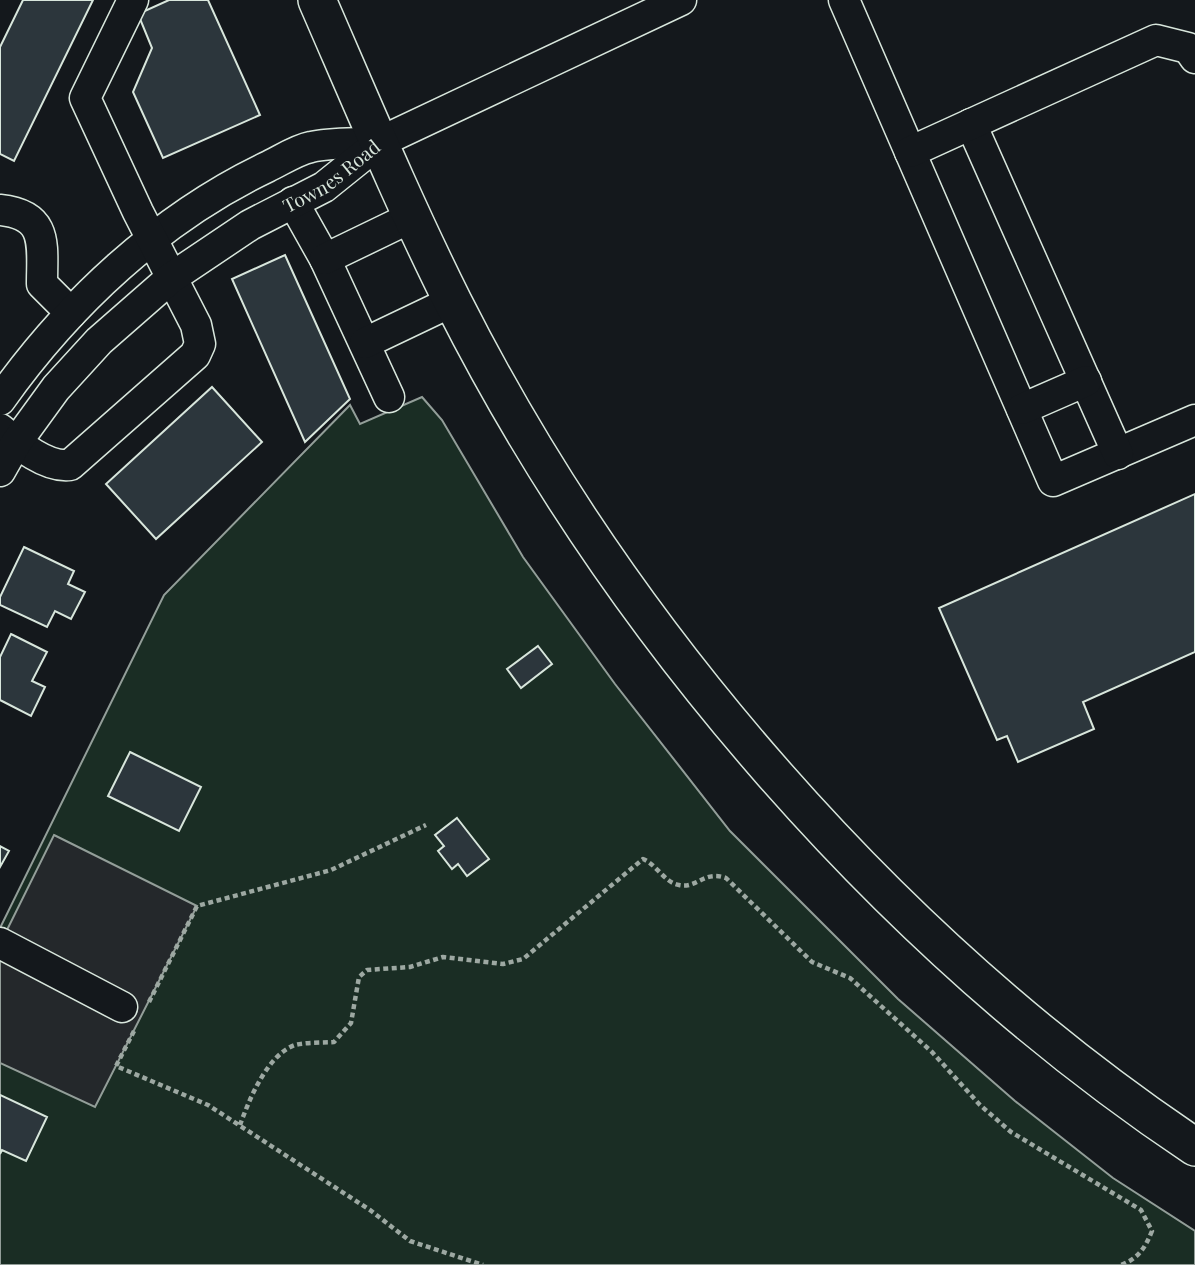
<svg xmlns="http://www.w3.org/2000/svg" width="1195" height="1265" font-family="'Playfair Display',serif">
<rect width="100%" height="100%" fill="#14181c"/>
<!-- green -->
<path fill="#1a2d24" stroke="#939e99" stroke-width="2" d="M422 397 442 420 523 557 615 684 730 831 898 999 1015 1101 1113 1178 1195 1231V1265H0V928L164 595 350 405 360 424Z"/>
<!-- parking -->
<path fill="#24282b" stroke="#939e99" stroke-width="2" d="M54 835 197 906 95 1107 0 1063V944Z"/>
<!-- building -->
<path fill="#2c363c" stroke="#d8e6dc" stroke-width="2" d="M23 0H93L14 161 0 154V47Z
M169 0H208L260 115 163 158 133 92 152 48 138 14Z
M285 255 350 399 305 442 232 279Z
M212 387 262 442 156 539 106 484Z
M1195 494V652L1083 702 1094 729 1018 762 1007 736 997 740 939 608Z
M24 547 74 571 68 584 85 592 71 619 55 611 47 627 0 605V597Z
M11 634 47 652 32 681 45 687 31 716 0 700V657Z
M538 646 552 664 521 688 507 669Z
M130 752 201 787 179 831 108 796Z
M457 818 489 859 467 876 458 864 452 869 438 851 444 846 435 835Z
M0 846 9 851 0 867Z
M0 1095 47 1117 26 1161 2 1150 0 1154Z"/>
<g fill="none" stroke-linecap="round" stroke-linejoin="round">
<!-- minor casing -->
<g stroke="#d8e6dc" stroke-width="33">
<g id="minor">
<path d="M844 0 1053 481 1195 420"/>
<path d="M971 124 1118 454"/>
<path d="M910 152 1156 40 1188 48 1195 58"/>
<path d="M293 202 325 259 389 397"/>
<path d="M0 210C49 215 42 245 42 284L71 313"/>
<path d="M325 259 414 216"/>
<path d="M365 343 453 301"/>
<path d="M0 400C68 304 160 218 267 167 280 161 296 150 311 147 332 142 358 144 380 142"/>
<path d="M1022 409 1086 381"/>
<path d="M0 429C18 444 46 468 70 465L195 355 200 344 196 325 138 212 85 98 133 0"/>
<path id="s1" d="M0 471 16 443 56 388 99 341 171 278 250 225 324 187 380 142 681 0"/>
<path d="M0 943 122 1007"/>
</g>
</g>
<!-- major casing -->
<g stroke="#d8e6dc" stroke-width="40">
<path id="major" d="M317 0C361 101 404 204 453 302 619 631 889 942 1195 1147"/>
</g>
<!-- path -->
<path stroke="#9da8a2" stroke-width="4.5" stroke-dasharray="5 3.5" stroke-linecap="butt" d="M149 1002 197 906 331 870 426 825
M134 1031 116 1066 208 1105 370 1210 410 1241 483 1265
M240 1125C249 1100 267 1055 295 1045 307 1042 322 1043 334 1042L351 1023 359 977 367 970 410 967 443 957 503 964 523 959 643 859C656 864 665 883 679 885 697 889 704 870 726 878L812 962 850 978 932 1052 980 1105 1011 1132 1141 1210 1152 1231C1145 1248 1139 1258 1121 1265"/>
<!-- minor -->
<use href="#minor" stroke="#14181c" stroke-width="30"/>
<!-- major -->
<use href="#major" stroke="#14181c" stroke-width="37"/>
</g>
<g text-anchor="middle" stroke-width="5" stroke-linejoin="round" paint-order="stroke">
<!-- street labels -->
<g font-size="19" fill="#d8e6dc" stroke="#14181c">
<text dy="7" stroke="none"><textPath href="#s1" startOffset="450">Townes Road</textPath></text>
</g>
</g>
</svg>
